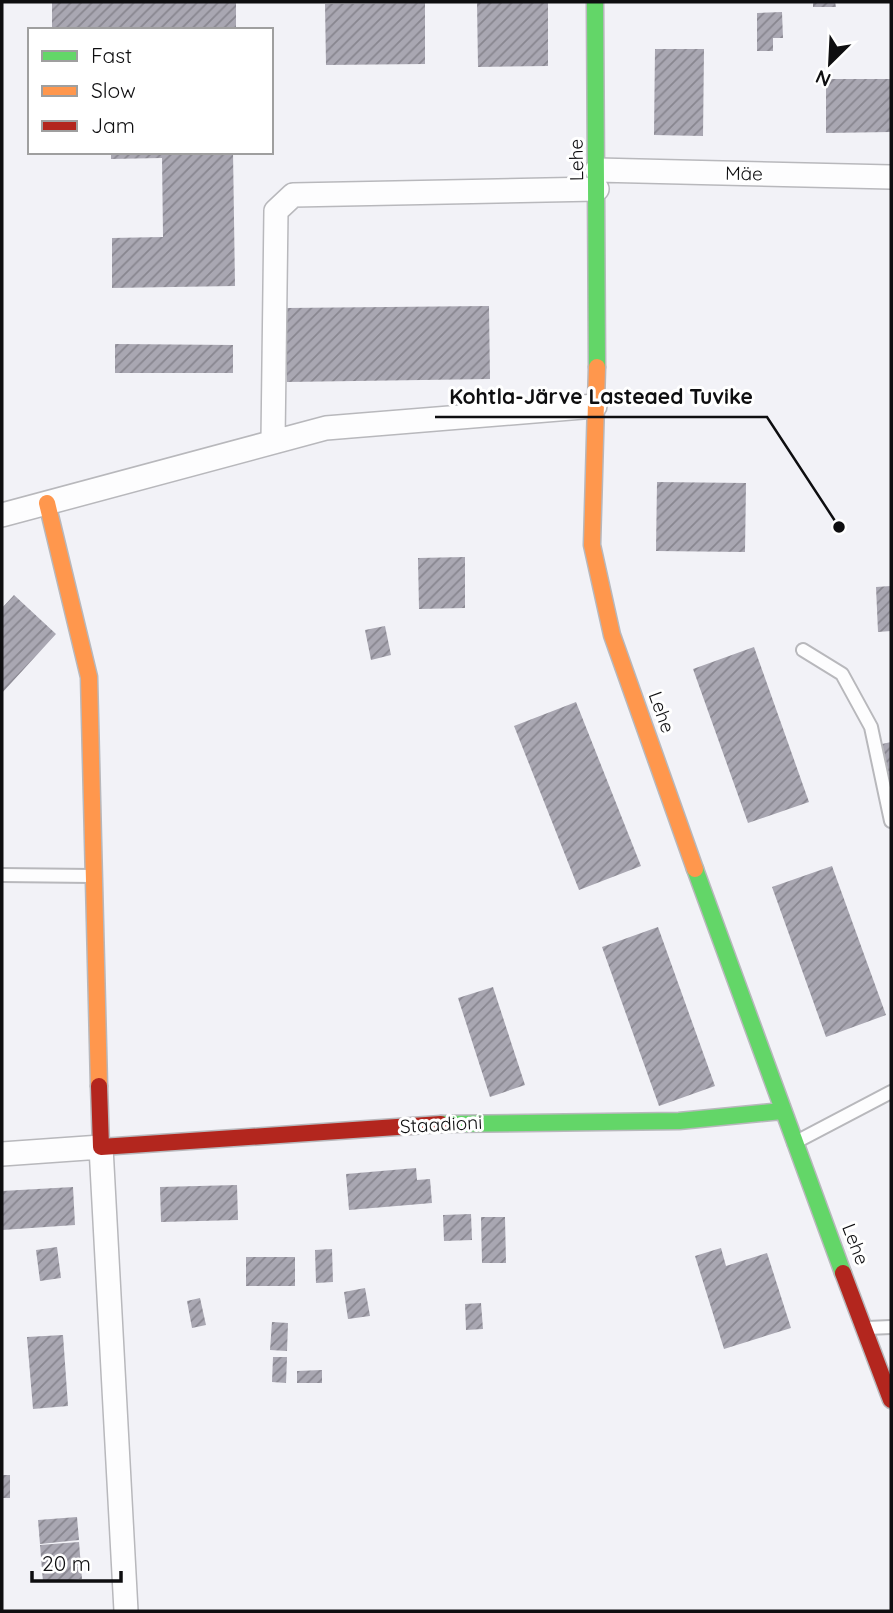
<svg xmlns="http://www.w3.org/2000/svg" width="893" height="1613" font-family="Quicksand,sans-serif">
<defs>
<pattern id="building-hatch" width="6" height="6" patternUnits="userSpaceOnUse" patternTransform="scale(1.75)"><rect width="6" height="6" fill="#a9a7b2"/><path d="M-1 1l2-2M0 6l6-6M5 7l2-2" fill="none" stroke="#88868f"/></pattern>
</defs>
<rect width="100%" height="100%" fill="#f2f2f7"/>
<!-- building -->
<path fill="url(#building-hatch)" d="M52 2H236V30H52Z
M477 2H548V66L478 67Z
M813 2H835L836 7H813Z
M425 3V64L326 65 325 4Z
M782 12 783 38H773V51H757V13Z
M655 49H704L703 136 654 135Z
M826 79H891V132L826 133Z
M111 152H233L235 286 112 288V238L163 237 162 158 111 159Z
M489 306 490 379 287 382 286 308Z
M115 344 233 345V373H115Z
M657 482 746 483 745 552 656 551Z
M465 557V608L419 609 418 558Z
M891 586V631L878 632 876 587Z
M14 595 56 634 2 693V608Z
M385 626 391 655 371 660 365 630Z
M754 647 809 802 748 823 693 669Z
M576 702 641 866 579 890 514 726Z
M891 742V779H890L882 744Z
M832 866 886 1015 826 1037 772 887Z
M658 927 715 1086 659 1106 602 947Z
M493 987 525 1085 490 1097 458 998Z
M416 1168 417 1180 430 1179 432 1203 349 1210 346 1174Z
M237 1185 238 1220 161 1222 160 1187Z
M73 1187 75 1225 2 1230V1191Z
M471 1214 472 1240 444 1241 443 1215Z
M481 1217H505L506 1263H482Z
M57 1247 61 1278 40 1281 36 1250Z
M721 1248 726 1266 767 1253 791 1328 724 1349 695 1256Z
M332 1249 333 1282 316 1283 315 1250Z
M246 1257H295V1286H246Z
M365 1288 370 1316 348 1319 344 1292Z
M200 1298 206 1325 192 1328 187 1301Z
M481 1303 483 1329 466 1330 465 1304Z
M272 1322 288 1323 287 1351 270 1350Z
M63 1335 68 1406 33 1409 27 1337Z
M273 1357H287L286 1383 272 1382Z
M322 1370V1383H297V1371Z
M2 1475H10V1498H2Z
M77 1517 79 1540 40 1544 38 1520Z
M79 1542 82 1579 43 1582 40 1545Z"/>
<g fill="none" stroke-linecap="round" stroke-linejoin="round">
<!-- lane casing -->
<g stroke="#b8b8bc" stroke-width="16">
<path id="lane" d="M803 650 842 674 871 727 891 821
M2 875 92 876
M794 1143 891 1092
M867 1328 891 1327"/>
</g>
<!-- street casing -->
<g stroke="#b8b8bc" stroke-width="26">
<path id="street" d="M597 170 891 177
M273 441 276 211 293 195 597 189
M2 515 326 428 595 406
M2 1154 101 1147 126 1611"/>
</g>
<!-- fast casing -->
<g stroke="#b8b8bc" stroke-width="19">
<path id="fast" d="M595 2 597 367
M695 869 843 1273
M441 1124 679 1121 782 1111"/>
</g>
<!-- slow casing -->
<g stroke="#b8b8bc" stroke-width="19">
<path id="slow" d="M597 367 592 545 612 635 695 869
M47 503 89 677 99 1086"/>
</g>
<!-- jam casing -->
<g stroke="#b8b8bc" stroke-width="19">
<path id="jam" d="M99 1086 101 1147 441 1124
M843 1273 891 1400"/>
</g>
<!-- lane -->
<use href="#lane" stroke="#fdfdfe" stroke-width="12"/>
<!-- street -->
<use href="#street" stroke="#fdfdfe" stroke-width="23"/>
<!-- fast -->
<use href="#fast" stroke="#63d668" stroke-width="16"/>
<!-- slow -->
<use href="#slow" stroke="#ff974d" stroke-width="16"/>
<!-- jam -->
<use href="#jam" stroke="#b3261e" stroke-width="16"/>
</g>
<g text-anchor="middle" stroke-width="6" stroke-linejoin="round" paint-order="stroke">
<!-- street labels -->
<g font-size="19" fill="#0e0e10" stroke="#fff">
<text transform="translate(576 160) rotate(-91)" y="7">Lehe</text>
<text transform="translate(744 173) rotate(1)" y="7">Mäe</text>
<text transform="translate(662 712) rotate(70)" y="7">Lehe</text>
<text transform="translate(441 1124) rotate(-3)" y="7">Staadioni</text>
<text transform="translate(856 1244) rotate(69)" y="7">Lehe</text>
</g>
</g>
<!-- callouts -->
<path fill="none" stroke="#0e0e10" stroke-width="2.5" d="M839 527L767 417H435"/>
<circle fill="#0e0e10" stroke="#fff" stroke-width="2.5" cx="839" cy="527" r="7"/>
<g font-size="21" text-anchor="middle" font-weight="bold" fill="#0e0e10" stroke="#fff" stroke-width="6" stroke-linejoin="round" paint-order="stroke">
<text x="601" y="404">Kohtla-Järve Lasteaed Tuvike</text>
</g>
<!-- border -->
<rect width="893" height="1613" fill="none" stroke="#0e0e10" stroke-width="7"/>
<!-- legend -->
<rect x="28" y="28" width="245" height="126" fill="#ffffff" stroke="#9f9f9f" stroke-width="2"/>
<rect x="42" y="51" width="35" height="10" fill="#63d668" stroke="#9f9f9f" stroke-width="2"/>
<text x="91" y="63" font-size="21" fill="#0e0e10">Fast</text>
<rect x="42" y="86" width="35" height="10" fill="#ff974d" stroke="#9f9f9f" stroke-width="2"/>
<text x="91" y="98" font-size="21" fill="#0e0e10">Slow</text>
<rect x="42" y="121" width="35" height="10" fill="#b3261e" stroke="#9f9f9f" stroke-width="2"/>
<text x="91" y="133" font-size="21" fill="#0e0e10">Jam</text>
<!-- north arrow -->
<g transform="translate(830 63) rotate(204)" stroke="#ffffff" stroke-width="5" paint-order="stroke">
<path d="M0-5L12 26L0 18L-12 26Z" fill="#0e0e10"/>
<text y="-10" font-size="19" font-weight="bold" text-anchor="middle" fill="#0e0e10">N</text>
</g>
<!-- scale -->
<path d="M32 1571v10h89v-10" fill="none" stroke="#0e0e10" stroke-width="3.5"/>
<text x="42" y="1571" font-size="21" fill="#0e0e10" stroke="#ffffff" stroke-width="5" paint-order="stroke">20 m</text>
</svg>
